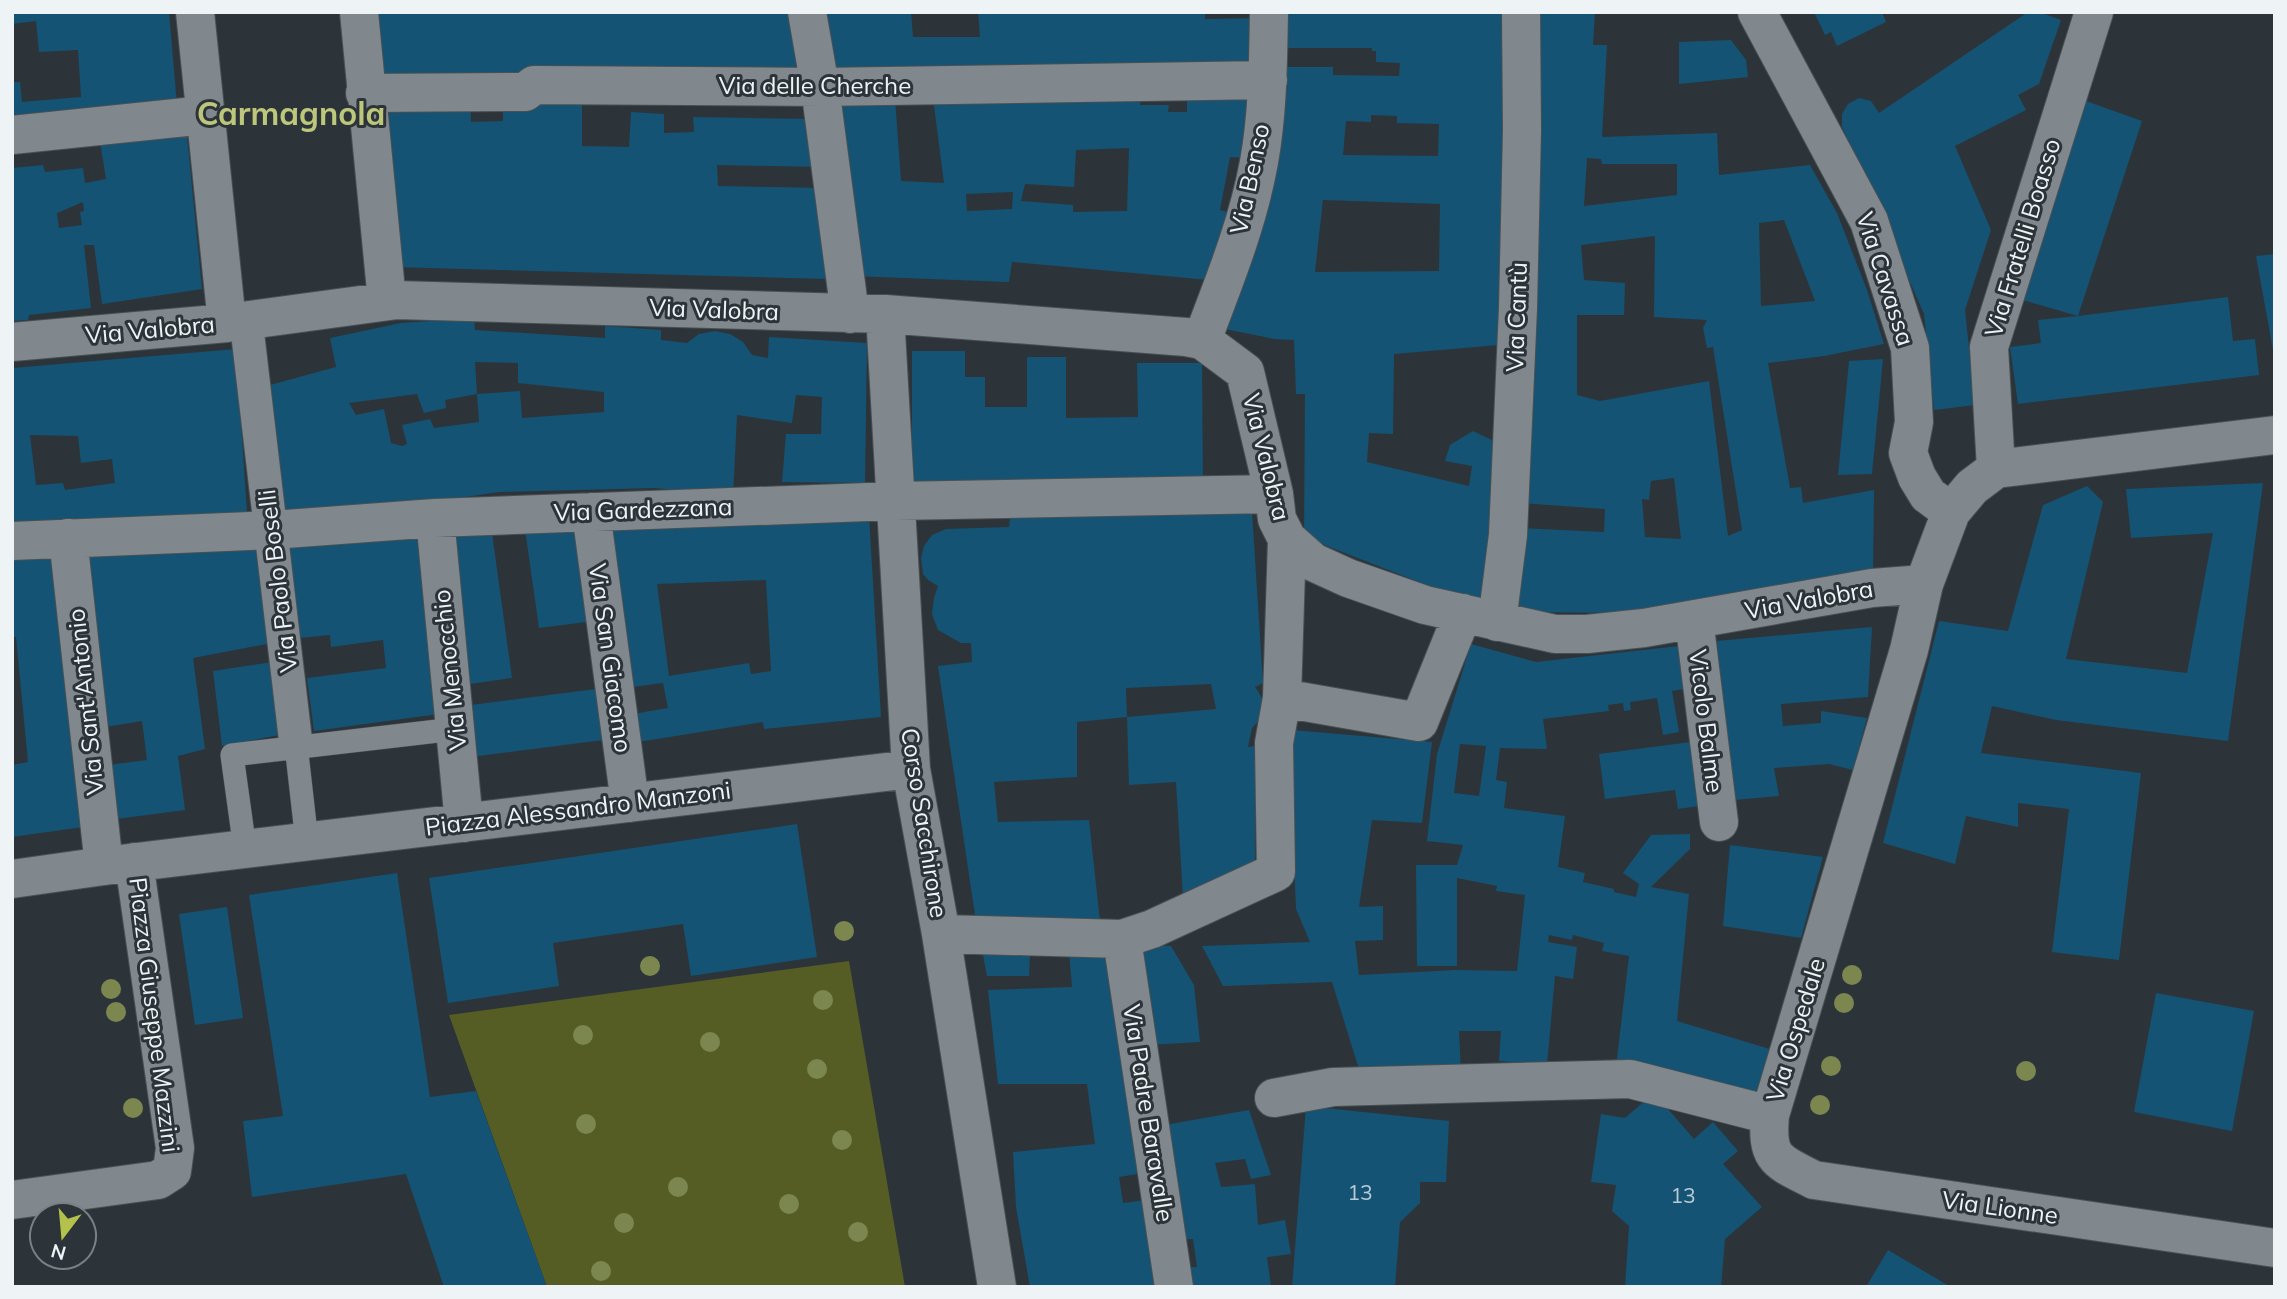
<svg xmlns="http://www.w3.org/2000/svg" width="2287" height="1299" font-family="Mulish,sans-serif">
<rect width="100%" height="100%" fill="#2d3439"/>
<!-- green -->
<path fill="#555d25" d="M849 961 905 1287H547L449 1015Z"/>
<!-- building -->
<path fill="#145373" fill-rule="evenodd" d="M12 12H169L177 105 12 117V82H20L22 102 81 97 78 50 39 52 36 21 12 24Z
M371 12H793L803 73 377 85Z
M818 12H911L913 37H980L978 12H1205V19L1264 18V71H827Z
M1275 12H1511L1499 345 1394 354 1393 434 1369 433 1367 462 1469 486 1472 466 1445 461 1450 445 1473 431 1498 443 1483 607 1304 537 1305 394H1296L1294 340 1274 339 1220 328 1272 67H1333V75L1399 76 1400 63 1376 62V51H1372V48H1275ZM1371 115 1397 116V123L1439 124 1438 156 1343 155 1346 121 1371 122ZM1323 200 1440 204 1439 271 1315 272Z
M1530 12H1595L1593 45H1607L1602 137 1717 133 1719 175 1810 165 1837 213 1867 290 1884 344 1824 356 1768 363 1790 488 1801 487 1803 503 1874 490 1873 575 1643 613 1514 612 1519 528 1604 532 1605 509 1519 503ZM1587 158 1601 159 1602 164H1677V195L1584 206ZM1784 220 1815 301 1761 306 1759 223ZM1655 236 1654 317 1707 320 1703 328 1707 348 1713 347 1742 530 1728 536 1709 381 1600 401 1577 395V315H1624L1625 283 1584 280 1581 245ZM1674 478 1681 539 1645 537 1642 499 1649 500 1651 481Z
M1814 12H1882L1886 22 1837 46 1831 32 1825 35Z
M2028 12H2039L2061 20 2039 84 2018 95 2026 110 1955 146 1991 230 1965 310 1975 405 1934 410 1924 314 1842 127V114L1848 104 1859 98 1871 101 1879 113Z
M1731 40 1746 60 1748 77 1679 84V42Z
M582 93V146L629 147 631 112 664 114V133L694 132 693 117 814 119 820 167 717 165 718 186 822 188 828 279 393 267 381 103 470 99 471 122 503 121V103Z
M1141 95 1140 105H1169L1168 112H1187V99L1253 100 1248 158 1230 157 1220 210 1239 215 1220 281 1012 262 1009 282 853 276 828 100 895 98 901 181 944 183 933 98ZM1129 148 1127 211 1073 212V205L1021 201 1025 184 1074 187 1076 150ZM1013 192 1012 209 967 211 966 194Z
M2086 101 2142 121 2078 316 2228 297 2233 341 2255 339 2259 375 2018 404 2010 347 2041 343 2038 320 2078 316 2019 299Z
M186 126 202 289 102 304 94 245H84L91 308 29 315 28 320 12 321V168L43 165 45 172 83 168 85 183 106 179 99 135ZM83 202 84 211 80 212 82 225 59 228 57 213Z
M2275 254V350H2273L2256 256Z
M474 318 475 330 605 338V326L661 330V340L687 343 699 334 715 331 730 334 743 342 752 355 768 358 769 337 867 343 865 483 782 482 786 434H821L822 397 796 395 792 423 737 415 733 495 655 488 499 492 417 504 285 511 270 385 336 367 330 338 401 323ZM475 362 518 363V383L604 392V412L522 418 520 391 477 394 479 422 434 428 430 419 402 425 407 444 402 446 391 443 384 409 356 415 349 403 417 394 424 413 446 408 445 400 477 394Z
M236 349 247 512 12 527V368ZM30 435 78 436 81 463 112 459 115 483 65 490 63 483 36 485Z
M912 351H965V377H985V407H1027V357H1066V418L1138 417 1137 363H1202L1203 481H912Z
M1883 359 1872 474 1838 475 1849 361Z
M2263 483 2228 741 2056 720 1992 706 1981 753 2141 773 2119 960 2052 952 2069 809 2018 803V827L1966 816 1955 864 1883 843 1939 621 2008 631 2043 505 2087 486 2103 502 2066 659 2187 673 2213 533 2131 538 2126 489Z
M1252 512 1263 683 1255 687 1264 701 1263 716 1252 728 1248 747 1255 746V867L1183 897 1176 782 1129 785 1127 717 1216 709 1211 684 1126 688 1127 717 1077 722V777L994 782 998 822 1089 820 1100 921 975 915 938 666 972 662 971 643H961L938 630 932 614 934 598 938 586 928 580 923 574 921 558 924 546 932 535 946 529 1009 527 1010 517Z
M869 515 881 717 764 729 763 722 632 743 627 715 668 708 663 683 625 688 603 524ZM766 580 771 671 751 674 749 663 669 676 657 584Z
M581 527 594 621 539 628 525 529Z
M422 528 446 713 314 731 307 678 386 668 383 640 331 647 330 635 300 638 287 542Z
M492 533 512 678 463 685 443 535Z
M257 546 267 644 193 658 205 749 178 756 185 810 108 820 100 766 147 760 142 721 99 728 76 549Z
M56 553 83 827 12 837V765L28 762 16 637H12V555Z
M1872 627 1868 697 1781 704 1783 726 1821 723V711L1867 718 1853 770 1829 764 1774 768 1779 796 1723 801 1705 642Z
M1471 644 1536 662 1688 645 1696 687 1672 691 1679 732 1663 735 1657 698 1630 702 1631 710 1624 711 1623 703 1608 705 1609 711 1543 719 1547 749 1500 748 1496 780 1507 782 1504 808 1565 816 1558 867 1585 873 1583 882 1614 889V892L1636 897 1639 884 1623 873 1651 835 1690 834V849L1651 887 1689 894 1677 1021 1773 1050 1758 1105 1616 1067 1629 956 1602 951 1604 943 1573 935 1572 940 1549 935 1548 942 1577 947 1573 979 1555 976 1547 1065 1499 1061 1501 1031H1459L1461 1074 1362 1079 1332 982 1223 986 1202 946 1310 942 1296 909 1292 814V730L1432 742 1422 823 1372 820 1359 907 1383 906V940L1355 941 1359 975 1456 970 1517 971 1525 895 1496 891 1497 886 1457 878V966H1417L1416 865H1457L1463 845 1427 841 1437 754ZM1460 744 1486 746 1479 796 1454 793Z
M273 662 279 735 222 746 213 671Z
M604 688 611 739 470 757 463 706Z
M1706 740V805L1678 809 1675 790 1605 799 1599 754Z
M797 824 817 957 691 976 683 924 553 943 559 986 448 1003 429 878Z
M1730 845 1823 857 1801 938 1723 926Z
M397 873 430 1097 476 1091 547 1287H444L406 1174 252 1197 243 1121 283 1116 249 895Z
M227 907 243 1018 195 1025 179 914Z
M1134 944 1171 946 1194 985 1200 1042 1149 1045Z
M982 950 1030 953 1029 976H987Z
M1069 952 1108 954 1144 1173 1119 1177 1123 1203 1146 1200 1158 1287H1030L1016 1207 1013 1152 1095 1144 1087 1084H998L988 990 1072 987Z
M2156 993 2254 1011 2232 1131 2134 1112Z
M1654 1093 1694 1139 1713 1122 1738 1151 1723 1164 1762 1207 1725 1239 1721 1287H1625L1629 1226 1612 1211 1616 1185 1591 1182 1601 1114 1625 1118Z
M1306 1106 1449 1121 1446 1182H1420V1203L1400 1222 1395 1287H1292Z
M1249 1110 1271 1175 1251 1179 1245 1159 1215 1163 1221 1187 1255 1184 1258 1225 1285 1220 1291 1254 1267 1257 1271 1287H1190L1188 1267H1197L1193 1239 1176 1240 1159 1126Z
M1888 1250 1951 1287H1866Z"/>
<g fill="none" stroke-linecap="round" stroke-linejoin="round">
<!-- service casing -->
<g stroke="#495053" stroke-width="24">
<path id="service" d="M295 736 307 842
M245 849 232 755 455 729"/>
</g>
<!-- pedestrian casing -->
<g stroke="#495053" stroke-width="35">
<path id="pedestrian" d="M246 320 295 736"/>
</g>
<!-- minor casing -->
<g stroke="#495053" stroke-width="40">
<path id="minor" d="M195 12 227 323
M359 12 387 301
M807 12 820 87 850 314
M1757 12 1869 221 1910 348 1914 422 1908 453 1917 477 1928 495 1951 512
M365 93 525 92 534 85 820 87 1268 80
M12 135 205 115
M885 314 911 769 941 934 997 1287
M1202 340C1224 282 1248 223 1259 162 1268 112 1268 62 1269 12
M12 342 227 323 397 300 885 314 1186 337 1202 340 1245 372 1274 494 1277 519 1287 539 1313 562 1348 578 1425 605 1555 634H1587L1644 628 1872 588 1924 584
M2275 435 1996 469 1972 487 1951 512 1924 584 1909 650 1770 1115C1766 1160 1777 1161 1814 1180L2275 1248
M1996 469 1989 347 2094 12
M591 512 630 803
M435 518 464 823
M68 538 104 866
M12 541 272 530 435 518 895 501 1274 494
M1694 619 1719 822
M1497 622 1508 535 1518 308 1522 130 1521 12
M1282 698 1419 722 1463 613
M12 879 104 866 911 769
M941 934 1122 939 1152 929 1276 872 1274 743 1282 698 1287 539
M1122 939 1174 1287
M1274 1098 1333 1087 1630 1079 1770 1115
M12 1200 158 1180 172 1171 175 1148 134 862"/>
</g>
<!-- service -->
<use href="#service" stroke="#80888d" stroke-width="23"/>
<!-- pedestrian -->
<use href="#pedestrian" stroke="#80888d" stroke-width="33"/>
<!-- minor -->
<use href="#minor" stroke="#80888d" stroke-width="38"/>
</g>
<!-- trees -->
<g fill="#7c864f">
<circle cx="844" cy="931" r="10"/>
<circle cx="650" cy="966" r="10"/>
<circle cx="1852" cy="975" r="10"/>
<circle cx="111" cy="989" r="10"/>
<circle cx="823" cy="1000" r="10"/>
<circle cx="1844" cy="1003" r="10"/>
<circle cx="116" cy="1012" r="10"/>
<circle cx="583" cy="1035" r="10"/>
<circle cx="710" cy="1042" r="10"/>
<circle cx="1831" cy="1066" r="10"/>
<circle cx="817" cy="1069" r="10"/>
<circle cx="2026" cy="1071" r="10"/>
<circle cx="1820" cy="1105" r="10"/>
<circle cx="133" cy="1108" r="10"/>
<circle cx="586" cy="1124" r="10"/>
<circle cx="842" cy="1140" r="10"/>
<circle cx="678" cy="1187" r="10"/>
<circle cx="789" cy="1204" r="10"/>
<circle cx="624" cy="1223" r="10"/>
<circle cx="858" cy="1232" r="10"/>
<circle cx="601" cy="1271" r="10"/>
</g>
<g text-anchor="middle" stroke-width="6" stroke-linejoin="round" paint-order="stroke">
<!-- number labels -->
<g font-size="21" fill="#b8cbd5">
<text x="1360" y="1200">13</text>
<text x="1683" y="1203">13</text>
</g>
<!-- street labels -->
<g font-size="24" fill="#eef3f6" stroke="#2d3439">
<text x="815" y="94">Via delle Cherche</text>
<text transform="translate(1250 179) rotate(-78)" y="8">Via Benso</text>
<text transform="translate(2023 238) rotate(-73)" y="8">Via Fratelli Boasso</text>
<text transform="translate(1885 279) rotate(72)" y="8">Via Cavassa</text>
<text transform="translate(714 310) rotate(2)" y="8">Via Valobra</text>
<text transform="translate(1517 317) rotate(-88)" y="8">Via Cantù</text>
<text transform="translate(150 330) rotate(-5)" y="8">Via Valobra</text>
<text transform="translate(1266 457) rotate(76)" y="8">Via Valobra</text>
<text transform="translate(643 510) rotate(-2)" y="8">Via Gardezzana</text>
<text transform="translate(278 581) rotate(-97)" y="8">Via Paolo Boselli</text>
<text transform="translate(1809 600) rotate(-10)" y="8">Via Valobra</text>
<text transform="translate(610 658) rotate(82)" y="8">Via San Giacomo</text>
<text transform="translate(450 670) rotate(-96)" y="8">Via Menocchio</text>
<text transform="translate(86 702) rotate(-96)" y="8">Via Sant'Antonio</text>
<text transform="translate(1706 721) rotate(83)" y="8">Vicolo Balme</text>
<text transform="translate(578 809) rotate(-7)" y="8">Piazza Alessandro Manzoni</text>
<text transform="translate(924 823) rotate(81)" y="8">Corso Sacchirone</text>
<text transform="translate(154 1015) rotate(83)" y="8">Piazza Giuseppe Mazzini</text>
<text transform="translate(1796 1030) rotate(-73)" y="8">Via Ospedale</text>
<text transform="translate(1148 1113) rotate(81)" y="8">Via Padre Baravalle</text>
<text transform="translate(2000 1208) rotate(8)" y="8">Via Lionne</text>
</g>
<!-- district labels -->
<g font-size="32" font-weight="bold" fill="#bcc77b" stroke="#2d3439">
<text x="291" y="125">Carmagnola</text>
</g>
</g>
<!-- border -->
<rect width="2287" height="1299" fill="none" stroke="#eef3f6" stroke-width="28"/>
<!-- north arrow -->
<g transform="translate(63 1236) rotate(196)"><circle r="33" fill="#2d3439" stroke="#7a8085" stroke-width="2"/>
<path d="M0-5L12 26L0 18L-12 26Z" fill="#b4c24b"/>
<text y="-10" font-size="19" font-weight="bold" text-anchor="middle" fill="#eef3f6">N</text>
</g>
</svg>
